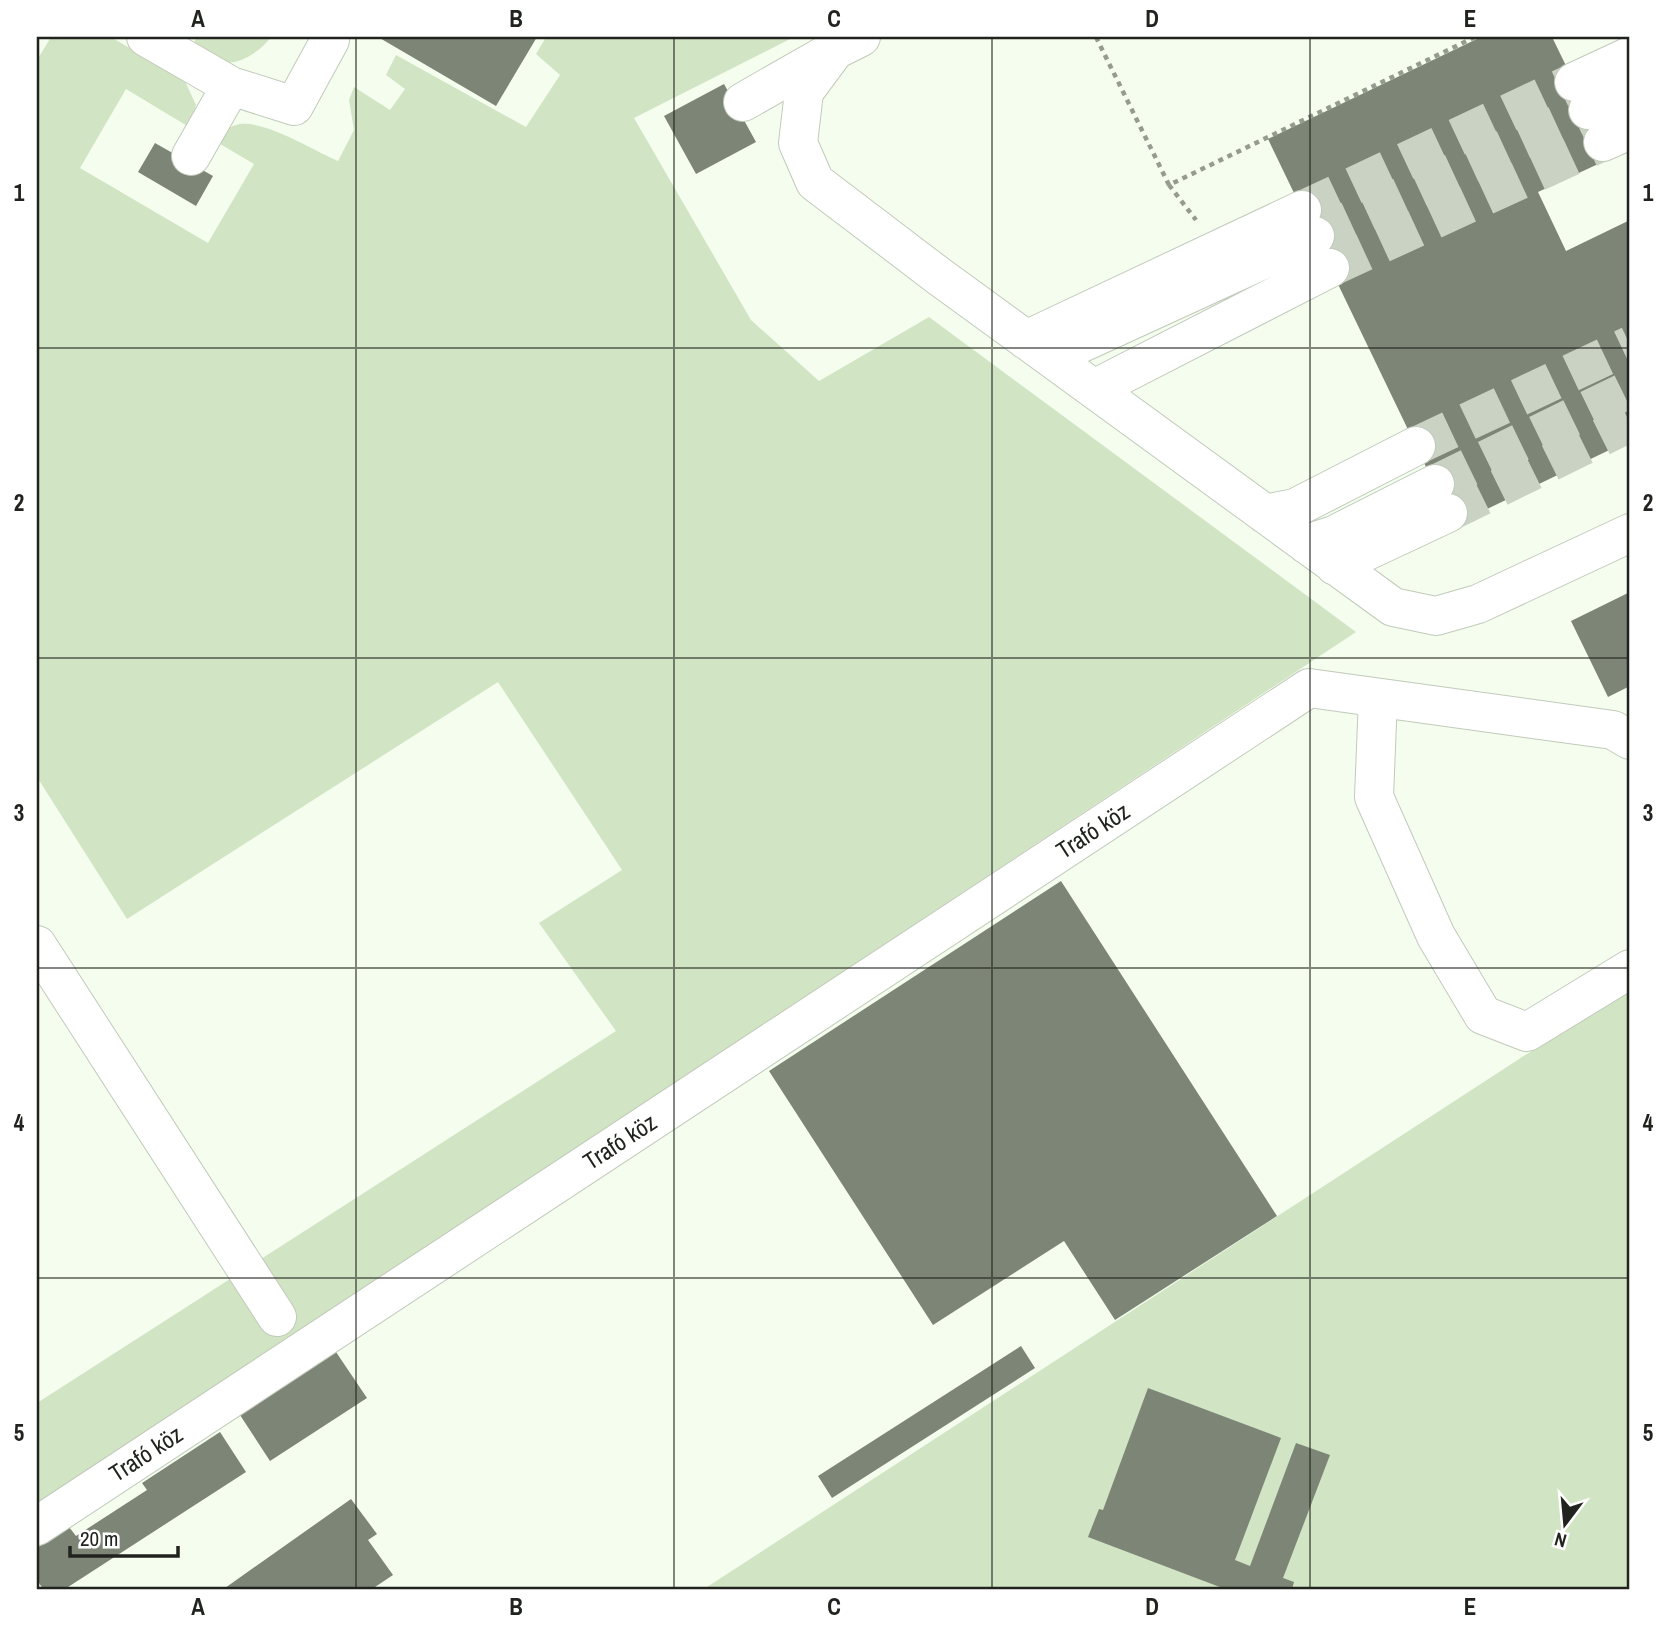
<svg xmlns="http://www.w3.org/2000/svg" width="1667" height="1626" font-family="'Archivo Narrow',sans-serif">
<rect width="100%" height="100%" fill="#f5feee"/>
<!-- green -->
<path fill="#d1e4c3" d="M51 37H111L185 81 196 105 189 127 126 89 80 168 208 243 254 164 215 141C221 135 227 127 236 125 260 117 314 151 338 161L354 130 349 100 354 87 390 110 405 89 386 75 396 55 526 127 560 75 536 54 546 37H794L634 118 751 320 819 381 929 317 1356 632 37 1505V1403L616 1031 539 923 622 870 498 682 127 919 37 777V60Z
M197 37H271C260 52 236 68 217 61 208 58 200 49 193 44Z
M1630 987V1589H709L707 1587Z"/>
<!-- building -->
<path fill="#7d8577" d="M378 37H537L496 106Z
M1481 37H1552L1611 158 1538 192 1566 251 1630 220V440L1454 525 1268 139Z
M724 84 756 142 696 174 664 116Z
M155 143 213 176 196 206 138 172Z
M1630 592V686L1608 697 1571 621Z
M1061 881 1277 1216 1115 1320 1064 1241 933 1325 769 1071Z
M1021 1346 1035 1368 832 1498 818 1476Z
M336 1352 367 1398 270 1461 240 1415Z
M1148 1388 1281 1438 1235 1560 1250 1566 1296 1443 1330 1455 1283 1578 1294 1582 1292 1589H1225L1088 1537 1099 1509 1103 1510Z
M220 1432 246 1472 65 1589H43L37 1580V1548L69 1527 76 1536 147 1490 142 1483Z
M351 1499 377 1534 368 1540 393 1575 372 1589 225 1588Z"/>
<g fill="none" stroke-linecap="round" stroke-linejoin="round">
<!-- minor-tunnel -->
<path stroke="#cad2c4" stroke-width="38" stroke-dasharray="38 19" stroke-linecap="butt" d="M1302 210 1574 82
M1315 236 1588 110
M1330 268 1603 142
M1416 446 1630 345
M1435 484 1630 389
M1448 513 1630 423"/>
<!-- minor casing -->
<g stroke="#c1cabb" stroke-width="40">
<path id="minor" d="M146 37 231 86 294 106 330 40
M861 37 835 50 804 92 798 143 815 182 940 277 1393 607 1436 616 1478 604 1630 533
M1574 82 1630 56
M743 102 827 54
M1588 110 1630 91
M1603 142 1630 130
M191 156 231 86
M1026 340 1302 210
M1062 352 1315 236
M1094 389 1330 268
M1265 514 1295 508 1416 446
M1306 544 1334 535 1435 484
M1335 566 1448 513
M1378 698 1374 797 1436 936 1483 1015 1527 1032 1630 969
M37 945 277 1317
M37 1526 1309 688 1613 730 1630 740"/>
</g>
<!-- path -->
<path stroke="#949b90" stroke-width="4.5" stroke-dasharray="5 5" stroke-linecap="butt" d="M1096 37 1169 185 1475 37
M1169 185 1196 220"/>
<!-- minor -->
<use href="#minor" stroke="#fff" stroke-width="38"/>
</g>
<!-- grid -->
<path fill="none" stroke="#20231e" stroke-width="2" stroke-opacity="0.55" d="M356 37V1589M674 37V1589M992 37V1589M1310 37V1589M37 348H1630M37 658H1630M37 968H1630M37 1278H1630"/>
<g text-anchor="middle" stroke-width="6" stroke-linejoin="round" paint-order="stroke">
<!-- street labels -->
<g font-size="24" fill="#20231e" stroke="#fff">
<text transform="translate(1093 831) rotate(-33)" y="8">Trafó köz</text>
<text transform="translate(620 1142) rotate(-33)" y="8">Trafó köz</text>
<text transform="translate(146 1454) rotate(-33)" y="8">Trafó köz</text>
</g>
</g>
<!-- border -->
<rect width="1667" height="1626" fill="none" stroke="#ffffff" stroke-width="77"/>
<!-- north arrow -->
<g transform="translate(1565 1524) rotate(196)" stroke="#ffffff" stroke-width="5" paint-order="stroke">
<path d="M0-5L12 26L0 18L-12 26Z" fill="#20231e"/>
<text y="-10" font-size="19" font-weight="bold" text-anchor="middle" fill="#20231e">N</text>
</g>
<!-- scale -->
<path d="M70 1546v10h108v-10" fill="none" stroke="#20231e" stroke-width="3.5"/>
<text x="80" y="1546" font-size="21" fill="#20231e" stroke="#ffffff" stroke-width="5" paint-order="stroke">20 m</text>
<rect x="38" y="38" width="1590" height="1550" fill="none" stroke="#20231e" stroke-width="2.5"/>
<g font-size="23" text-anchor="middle" font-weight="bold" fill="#20231e">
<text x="198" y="27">A</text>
<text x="516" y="27">B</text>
<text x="834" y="27">C</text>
<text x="1152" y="27">D</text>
<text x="1470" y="27">E</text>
<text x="19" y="201">1</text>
<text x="1648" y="201">1</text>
<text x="19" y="511">2</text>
<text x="1648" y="511">2</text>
<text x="19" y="821">3</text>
<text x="1648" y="821">3</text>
<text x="19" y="1131">4</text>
<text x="1648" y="1131">4</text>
<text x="19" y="1441">5</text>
<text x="1648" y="1441">5</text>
<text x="198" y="1615">A</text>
<text x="516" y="1615">B</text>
<text x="834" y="1615">C</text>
<text x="1152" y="1615">D</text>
<text x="1470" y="1615">E</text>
</g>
</svg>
